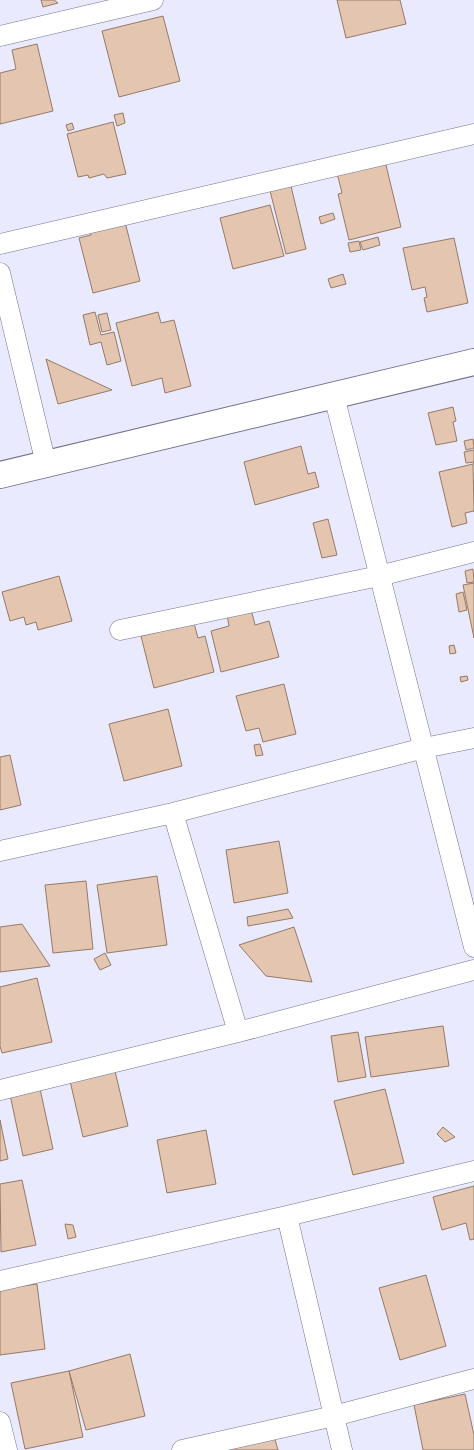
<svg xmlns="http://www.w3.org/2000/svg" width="474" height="1450" font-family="Mulish,sans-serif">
<rect width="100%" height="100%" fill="#e9eafe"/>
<!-- building -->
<path fill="#e4c5b0" stroke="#967a66" d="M41 0H54L58 3 43 7Z
M337 0H400L406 24 346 38Z
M163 16 180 81 119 97 102 31Z
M37 44 53 111 0 124V73L16 69 12 50Z
M123 113 125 123 117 126 114 115Z
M113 122 126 174 107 178 104 174 89 178 88 175 78 177 67 134Z
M72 123 74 129 68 131 66 125Z
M384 157 401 227 349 240 338 194 342 193 336 169Z
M290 182 306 249 286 254 269 187Z
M270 205 284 256 233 269 220 218Z
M333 213 335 219 321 224 319 217Z
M124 218 140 281 93 293 79 238 91 235 89 227Z
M378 237 380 245 363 250 360 242Z
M454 238 468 303 427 312 424 298 427 297 425 287 412 290 403 248Z
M359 241 361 250 350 252 348 243Z
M343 274 346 284 331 288 328 279Z
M95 312 101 335 114 332 121 361 107 365 101 342 90 345 83 315Z
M158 312 161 323 174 320 191 386 165 393 162 378 132 386 116 323Z
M107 313 111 330 102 332 98 315Z
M46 359 112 390 58 404Z
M453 407 456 421 453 422 457 441 436 445 428 413Z
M473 439 474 448 466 450 464 441Z
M301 446 308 474 315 472 319 487 255 505 244 462Z
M474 450V464V462L466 463 464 452Z
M473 464 474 511 465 513 467 523 452 527 439 472Z
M328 519 337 555 322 558 313 523Z
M473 569 474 582 467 583 465 571Z
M59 576 72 621 38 630 36 622 26 625 24 617 10 621 2 592Z
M474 583V638L463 585Z
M463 592 467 610 459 612 456 594Z
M251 609 255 625 269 621 279 657 221 672 211 631 229 626 227 615Z
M194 623 198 638 205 636 214 672 154 688 141 636Z
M454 645 456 653 450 654 449 646Z
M467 676 468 680 461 682 460 677Z
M284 684 296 734 263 742 259 728 246 731 236 696Z
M168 709 182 766 124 781 109 724Z
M260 744 263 755 256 756 254 745Z
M10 755 21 805 0 810V757Z
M279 841 288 893 234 903 226 850Z
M157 876 167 945 107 953 97 885Z
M86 881 93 949 53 953 45 885Z
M288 909 293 918 248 926 247 917Z
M22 924 50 966 0 972V927Z
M294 927 312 982 266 976 239 945Z
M105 953 111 965 100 970 94 959Z
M37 978 52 1042 2 1053 0 1046V987Z
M443 1026 449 1066 371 1077 365 1037Z
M358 1032 366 1077 338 1082 331 1036Z
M115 1071 128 1126 83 1137 70 1081Z
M39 1084 53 1149 23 1156 9 1090Z
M385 1089 404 1163 353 1175 334 1101Z
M0 1120 8 1159 0 1161Z
M443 1127 455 1137 445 1142 437 1134Z
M206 1130 216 1184 167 1193 157 1140Z
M22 1180 36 1245 1 1252 0 1184Z
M474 1186V1239L470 1240 466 1223 442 1230 433 1197Z
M65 1224 73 1225 76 1237 68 1239Z
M426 1275 446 1346 400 1360 379 1288Z
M37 1284 45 1349 0 1355V1289Z
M130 1354 145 1416 86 1430 69 1371Z
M69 1371 83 1437 25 1449 11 1383Z
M465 1394 474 1435V1450H423L414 1405Z
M274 1436 278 1450H227Z"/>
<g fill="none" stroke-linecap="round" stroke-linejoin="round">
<!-- minor casing -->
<g stroke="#727391" stroke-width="21">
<path id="minor" d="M0 36 153 0
M0 244 474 134
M0 273 46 464
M334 396 474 947
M120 630 379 576 474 552
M173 813 238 1032
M0 851 173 813 424 748 474 738
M0 1090 238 1032 474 970
M287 1216 342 1450
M0 1281 287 1216 474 1171
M0 1422 7 1450
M182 1450 334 1416 474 1379"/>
</g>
<!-- tertiary casing -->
<g stroke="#727391" stroke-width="28">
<path id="tertiary" d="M0 475 474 362"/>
</g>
<!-- minor -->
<use href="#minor" stroke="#fff" stroke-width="20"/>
<!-- tertiary -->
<use href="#tertiary" stroke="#fff" stroke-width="26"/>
</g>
</svg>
